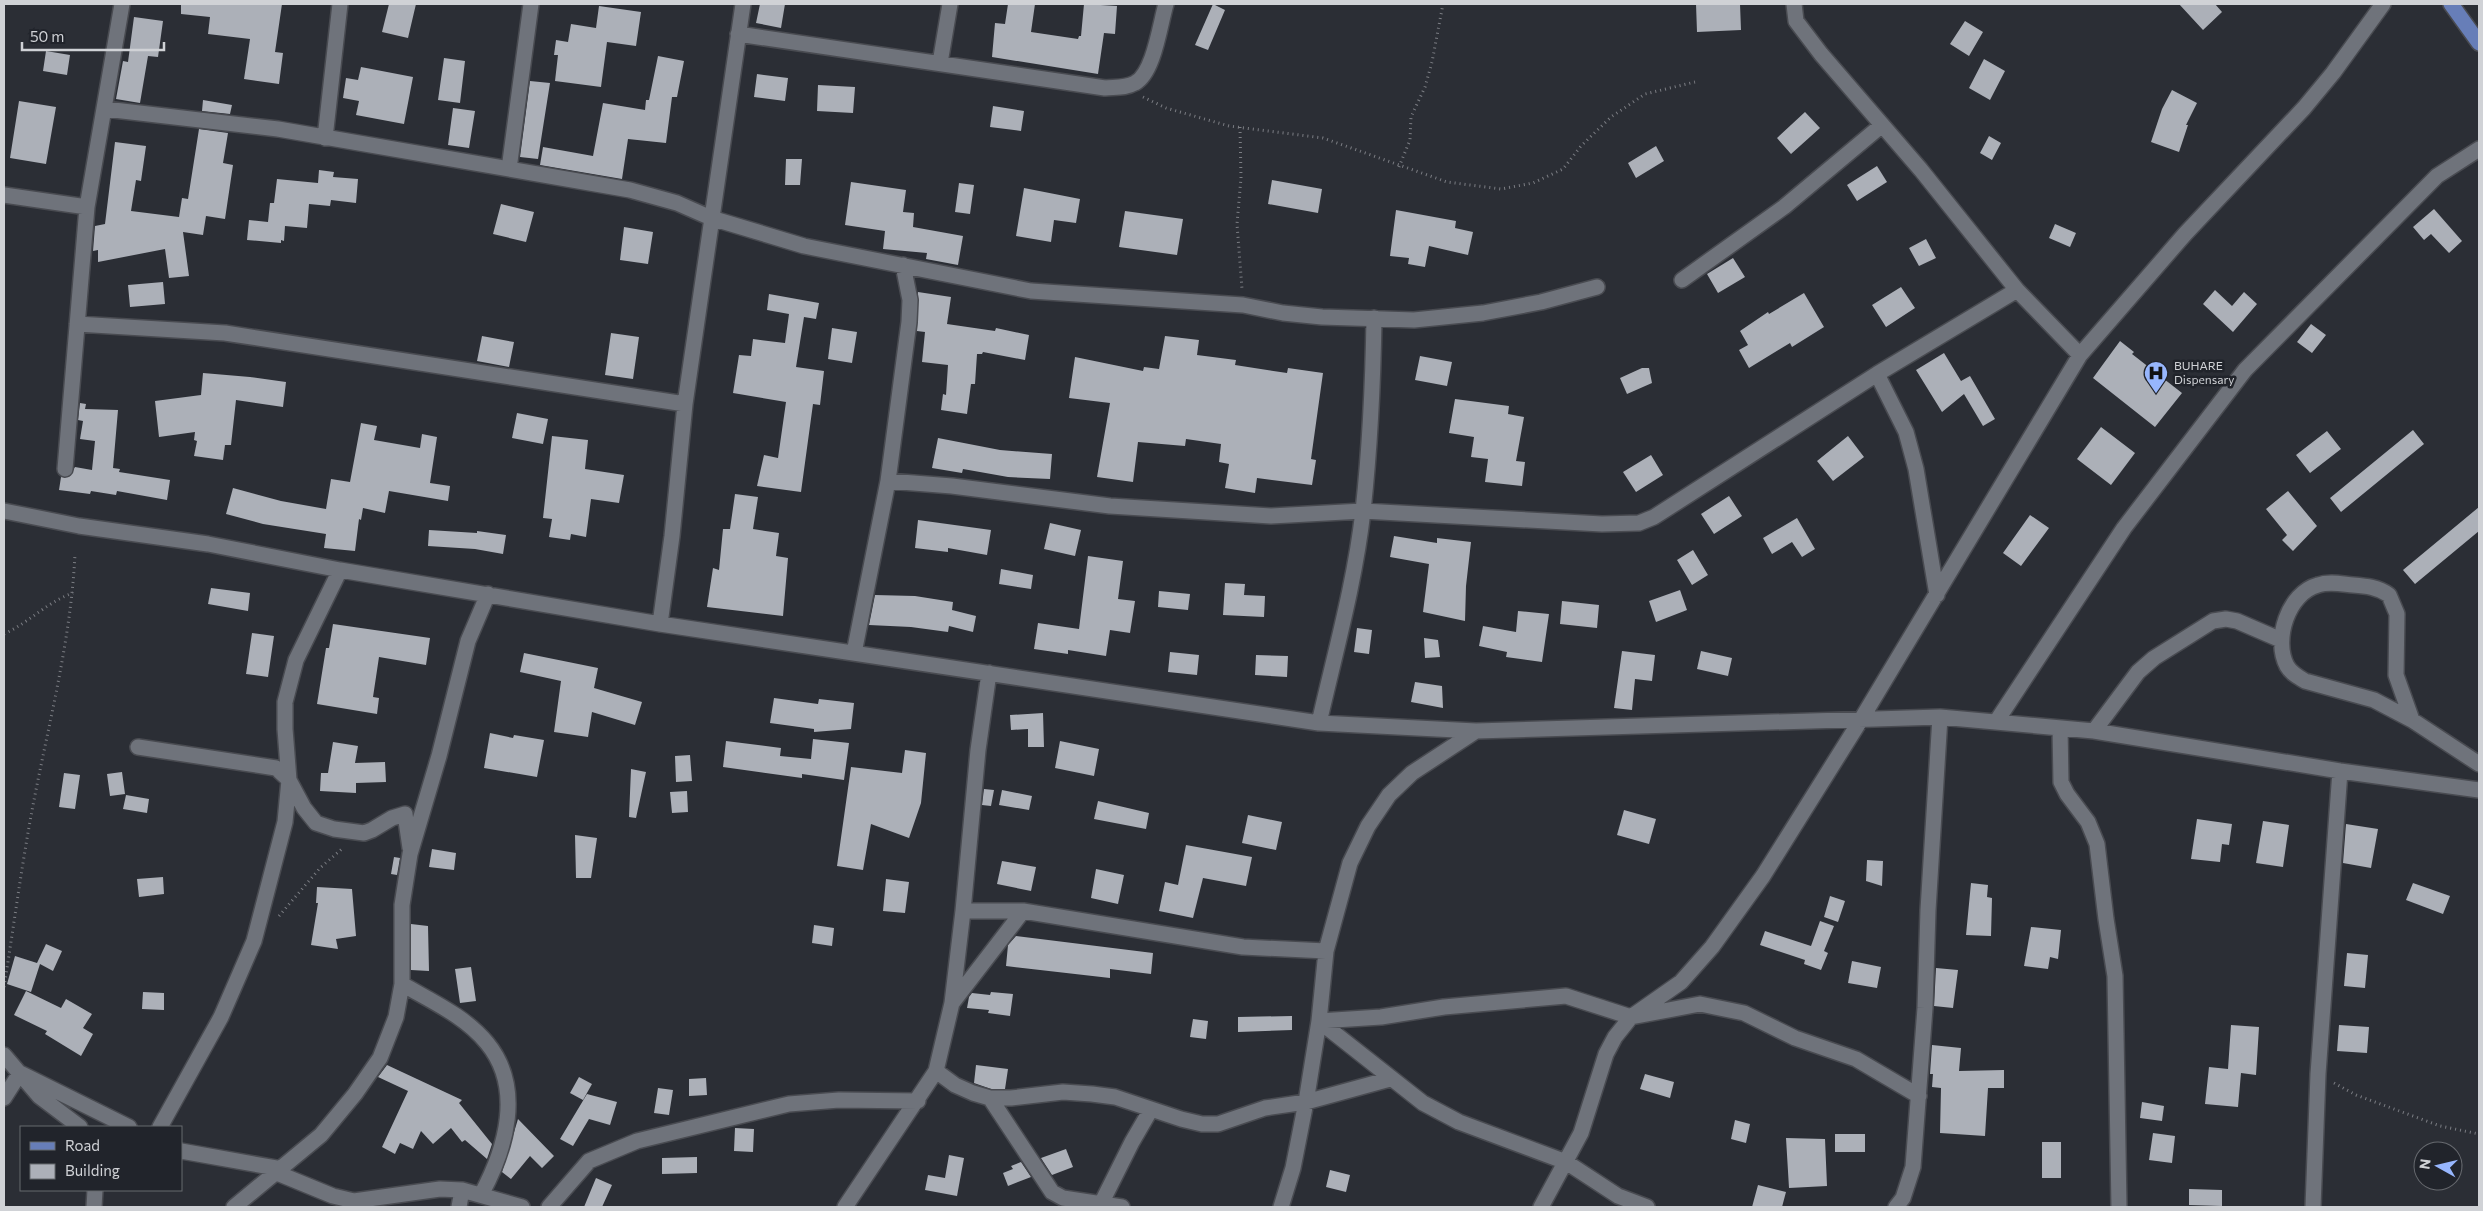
<svg xmlns="http://www.w3.org/2000/svg" width="2483" height="1211" font-family="Commissioner,sans-serif">
<rect width="100%" height="100%" fill="#2b2e35"/>
<!-- building -->
<path fill="#acb0b8" d="M181 4H282L275 52 283 53 279 84 244 79 250 39 208 34 210 17 181 14Z
M389 4H416L408 38 382 32Z
M760 4H785L781 28 756 23Z
M1008 4H1035L1031 32 1078 39 1079 36H1081L1084 4 1117 6 1115 34 1104 33 1098 74 992 57 995 23 1005 24Z
M1213 4 1225 10 1208 50 1195 45Z
M1696 4H1740L1741 30 1697 32Z
M2179 4H2215L2222 12 2203 30Z
M599 6 641 12 636 46 607 42 601 87 555 81 558 55H554L556 40 568 42 571 24 596 28Z
M134 17 163 21 158 57 148 56 140 103 116 99 123 61 128 62Z
M1965 21 1983 32 1969 56 1950 44Z
M46 51 70 55 67 75 43 71Z
M658 56 684 61 677 97H672L666 143 628 139 622 179 540 165 543 147 593 156 603 103 645 110 646 100H649Z
M444 58 465 61 460 103 438 100Z
M1984 59 2005 71 1990 100 1969 88Z
M361 67 413 77 404 124 356 115 359 101 343 98 346 78 358 80Z
M757 74 788 78 785 101 754 97Z
M530 81 550 83 538 159 520 157Z
M818 85 855 87 853 113 817 111Z
M2172 90 2197 103 2186 125H2188L2179 152 2151 142 2162 109Z
M203 100 232 105 230 114 202 111Z
M19 101 56 107 46 164 10 158Z
M993 106 1024 111 1021 131 990 127Z
M453 108 475 111 469 148 448 145Z
M1805 112 1820 128 1791 154 1777 138Z
M199 129 228 133 223 163 233 165 225 219 206 216 203 235 183 232 189 276 169 278 165 249 98 262V250L93 251 95 226 105 224 115 142 146 146 141 181 136 180 131 211 179 217 182 198 188 199Z
M1989 136 2001 143 1992 160 1980 153Z
M1656 146 1664 161 1636 178 1628 163Z
M786 159H802L800 185H785Z
M1877 166 1887 182 1857 201 1847 185Z
M319 170 334 172 333 177 358 179 356 203 331 200 330 206 309 204 307 228 285 226 284 241 281 240V243L247 240 249 220 268 222 270 203H274L277 179 318 183Z
M1272 180 1322 189 1318 213 1268 204Z
M851 182 906 190 903 212 914 213 913 227 963 236 958 265 926 259 927 253 883 249 885 231 845 225Z
M959 183 974 185 970 214 955 212Z
M1024 188 1080 199 1076 223 1054 220 1051 242 1016 236Z
M501 204 534 212 526 242 493 234Z
M2434 209 2462 241 2449 253 2431 234 2424 240 2413 227Z
M1396 210 1456 221 1455 228 1473 232 1468 255 1429 246 1425 267 1408 264 1409 258 1390 256Z
M1125 211 1183 219 1177 255 1119 247Z
M2055 224 2076 233 2070 247 2049 238Z
M624 227 653 232 648 264 620 260Z
M1926 239 1936 258 1919 266 1909 248Z
M1733 258 1745 277 1718 293 1707 274Z
M163 282 165 304 130 307 128 285Z
M1901 287 1915 308 1886 327 1872 305Z
M2215 290 2232 306 2244 292 2257 304 2233 332 2203 304Z
M918 292 951 297 947 324 995 331 996 328 1029 335 1025 360 983 352 982 354H977L975 384H971L967 414 941 410 943 394 946 395 948 365 922 362 925 332 917 331Z
M1804 293 1824 327 1792 347 1790 343 1749 368 1739 350 1748 345 1740 331 1768 312 1769 314Z
M769 294 819 303 816 319 804 317 796 367 824 371 820 405 813 404 801 492 757 486 764 455 778 458 786 402 733 393 739 355 751 356 753 339 785 343 789 314 767 310Z
M2311 324 2326 335 2312 353 2297 342Z
M832 328 857 332 852 363 828 359Z
M611 333 639 337 633 379 605 375Z
M482 336 514 342 509 367 477 361Z
M1165 336 1199 340 1197 355 1236 360 1235 365 1287 373 1288 368 1323 373 1311 459 1316 460 1312 485 1257 478 1255 493 1225 488 1229 464 1219 462 1221 444 1186 439 1185 446 1138 442 1133 482 1097 477 1110 403 1069 398 1075 357 1143 371 1144 367 1159 369Z
M2120 341 2134 352 2132 354 2182 393 2155 427 2093 378Z
M1944 353 1961 381 1970 376 1995 419 1983 426 1964 394 1942 412 1916 370Z
M1420 356 1452 362 1447 386 1415 380Z
M1642 368H1649L1652 383 1627 394 1620 378Z
M203 373 250 377 286 382 283 407 236 400 231 445H225L223 460 194 456 197 441 194 440 195 432 159 437 155 401 201 395Z
M1455 399 1509 406 1508 414 1524 417 1516 461 1525 462 1522 486 1485 482 1488 459 1471 457 1474 437 1449 433Z
M80 403 86 404 85 409 118 410 113 468 120 469 119 472 170 480 167 500 117 491 116 495 91 491 90 494 59 490 61 477H69L75 467 92 470 95 441 80 439 83 421 78 420Z
M517 413 548 419 543 444 512 438Z
M361 423 377 426 374 440 420 448 422 434 437 437 430 483 450 486 448 501 389 491 385 513 363 508 361 520 359 519 355 551 324 548 326 534 263 524 226 514 233 488 281 501 326 509 331 479 350 482Z
M2101 427 2135 453 2111 485 2077 459Z
M2413 430 2424 444 2341 512 2330 498Z
M2327 431 2341 449 2310 473 2296 455Z
M552 436 588 440 585 469 624 475 619 503 591 499 586 537 571 534 570 540 549 537 552 519 543 518Z
M1848 436 1864 457 1833 481 1817 461Z
M938 438 1000 450 1052 454 1050 479 1008 477 963 469 962 473 932 468Z
M1651 455 1663 475 1636 492 1623 472Z
M2288 491 2317 526 2293 551 2282 540 2287 535 2266 509Z
M735 494 758 497 753 529 779 533 776 556 788 558 783 616 707 607 713 568 719 570 723 529H730Z
M1729 496 1742 516 1714 534 1701 514Z
M2479 507V531L2415 584 2403 570Z
M2030 515 2049 528 2021 566 2003 553Z
M1797 518 1815 549 1802 557 1792 542 1772 554 1763 538Z
M918 520 991 530 987 555 948 548V552L915 548Z
M1050 523 1081 530 1075 556 1044 549Z
M429 530 477 533V531L506 535 503 554 475 549 428 546Z
M1394 536 1437 543V538L1471 542 1466 586 1465 621 1423 612 1429 564 1390 557Z
M1693 550 1708 575 1692 585 1677 560Z
M1088 556 1123 561 1118 599 1135 601 1130 633 1110 630 1106 656 1068 650V654L1034 649 1038 623 1079 629Z
M1001 569 1033 575 1031 589 999 584Z
M1225 583 1245 584 1244 595 1265 596 1264 617 1223 615Z
M211 588 250 593 248 611 208 604Z
M1680 590 1687 610 1656 622 1649 601Z
M1159 591 1190 594 1188 610 1158 607Z
M875 595 915 596 953 602 952 610 976 616 973 632 949 626 948 632 911 627 869 625Z
M1562 601 1599 605 1597 628 1560 624Z
M1518 611 1549 614 1542 662 1506 657 1507 652 1479 646 1483 626 1516 632Z
M333 624 430 638 426 665 379 657 373 697 379 698 377 714 317 704 326 648H329Z
M1357 628 1372 630 1369 654 1354 652Z
M252 633 274 636 268 677 246 674Z
M1424 638 1438 640 1440 657 1425 658Z
M1622 651 1655 655 1652 681 1635 679 1632 710 1614 708Z
M1701 651 1732 658 1728 676 1697 669Z
M1170 652 1199 655 1197 675 1168 672Z
M524 653 598 668 594 688 642 702 635 725 592 712 588 737 554 732 561 681 520 672Z
M1256 655 1288 656 1287 677 1255 675Z
M1415 682 1442 686 1443 708 1411 702Z
M774 698 818 704 819 699 854 703 851 729 814 732V729L770 723Z
M1043 713 1044 747H1028V729L1011 730 1010 715Z
M490 733 513 738 514 735 544 740 537 777 484 768Z
M813 739 849 743 844 780 802 774V778L723 767 726 741 781 748 780 756 811 759Z
M1060 741 1099 749 1094 776 1055 768Z
M333 742 358 746 355 763 385 762 386 782 356 783V793L320 791 321 773H328Z
M905 750 926 753 921 803 909 838 871 824 863 870 837 866 851 767 902 773Z
M690 755 692 781 676 782 675 756Z
M631 769 646 772 636 818 629 817Z
M122 772 125 794 110 796 107 774Z
M64 773 80 775 75 809 59 807Z
M984 789 994 790 991 806 982 805Z
M1002 790 1032 796 1029 810 999 805Z
M687 791 688 812 672 813 670 792Z
M126 795 149 799 147 813 123 809Z
M1098 801 1149 813 1146 829 1094 819Z
M1624 810 1656 819 1649 844 1617 835Z
M1248 815 1282 822 1276 850 1242 843Z
M2197 819 2232 824 2229 845 2222 844 2220 862 2191 859Z
M2263 821 2289 825 2283 867 2256 863Z
M2346 824 2378 829 2371 868 2343 863Z
M575 835 597 838 591 878H576Z
M1186 845 1252 857 1246 886 1203 878 1193 918 1159 911 1165 882 1178 885Z
M432 849 456 853 454 870 429 867Z
M394 857 400 858 397 875 391 874Z
M1867 860 1883 861 1882 886 1866 881Z
M1002 861 1036 867 1031 891 997 884Z
M1096 869 1124 875 1118 904 1091 898Z
M163 877 164 894 139 897 137 879Z
M886 879 909 882 905 913 883 911Z
M1971 883 1988 885 1987 897 1992 898 1991 936 1966 935Z
M2413 883 2450 896 2443 914 2406 900Z
M317 887 352 889 356 936 336 939 338 949 311 945 318 903H316Z
M1830 896 1845 901 1838 922 1824 917Z
M1820 921 1834 926 1824 951 1828 953 1821 970 1804 964 1805 960 1760 945 1765 931 1811 946Z
M411 924 428 926 429 971 411 970Z
M814 925 834 928 832 946 812 943Z
M2031 927 2061 930 2058 959 2050 957 2048 969 2024 966Z
M1016 936 1153 953 1151 974 1110 969V978L1006 966 1008 945Z
M46 944 62 951 53 971 40 964 31 992 7 984 15 956 37 963Z
M2347 953 2368 955 2365 988 2344 986Z
M1852 961 1881 967 1877 988 1848 983Z
M471 967 476 1001 460 1003 455 969Z
M1936 968 1958 970 1953 1008 1934 1006Z
M26 991 61 1008 66 999 92 1014 83 1028 93 1034 81 1056 45 1034 47 1031 14 1015Z
M143 992 164 993V1010L142 1009Z
M991 992 1013 994 1010 1016 988 1013 989 1010 967 1008 969 997 972 993 990 995Z
M1292 1016V1030L1238 1032V1017Z
M1193 1019 1208 1021 1206 1039 1190 1037Z
M2231 1025 2259 1027 2256 1075 2241 1073 2238 1107 2205 1104 2209 1067 2228 1069Z
M2339 1025 2369 1027 2367 1053 2337 1051Z
M1932 1045 1961 1048 1959 1071 2004 1070V1088H1988L1985 1136 1940 1133 1941 1088 1932 1087 1933 1074H1930Z
M387 1065 462 1100 459 1103 492 1144 487 1159 465 1140 462 1142 451 1128 433 1144 421 1131 413 1149 400 1143 395 1154 382 1147 408 1091 378 1077Z
M976 1065 1008 1069 1005 1089H991L974 1083Z
M1645 1074 1674 1082 1670 1098 1640 1089Z
M579 1077 592 1084 583 1100 570 1093Z
M706 1078 707 1095 689 1096V1079Z
M658 1088 673 1090 669 1115 654 1113Z
M587 1094 617 1102 610 1125 589 1119 573 1146 560 1139Z
M2142 1102 2164 1106 2162 1121 2140 1118Z
M518 1119 554 1156 542 1168 530 1156 511 1179 502 1172Z
M1735 1120 1750 1124 1746 1143 1731 1139Z
M735 1128 754 1129 753 1152 734 1151Z
M2153 1133 2175 1136 2172 1163 2149 1160Z
M1835 1134H1865V1152H1835Z
M1786 1138 1825 1139 1827 1186 1789 1188Z
M2042 1142H2061V1178H2042Z
M1066 1149 1073 1167 1052 1175 1041 1158Z
M949 1155 964 1158 957 1196 925 1190 928 1175 945 1178Z
M697 1157V1173L662 1174V1158Z
M1021 1162 1031 1177 1008 1186 1003 1173 1013 1169 1011 1166Z
M1330 1170 1350 1175 1346 1192 1326 1187Z
M596 1178 612 1185 602 1207H584Z
M1758 1185 1786 1192 1782 1207H1752Z
M2189 1189 2222 1190V1206L2189 1205Z"/>
<g fill="none" stroke-linecap="round" stroke-linejoin="round">
<!-- minor casing -->
<g stroke="#494b51" stroke-width="18">
<path id="minor" d="M1794 4 1796 21 1821 54 1921 170 2017 290 2080 355
M738 34 1105 88C1116 87 1126 88 1135 83 1154 73 1160 24 1166 4
M940 63 950 4
M105 109 278 129 630 190 677 203 711 218 804 246 1031 291 1243 305 1283 313 1322 317 1414 320 1483 313 1541 302 1597 287
M325 138 340 4
M509 169 531 4
M4 195 87 207
M1682 280 1784 207 1882 125
M77 324 225 333 685 404
M1877 374 1906 432 1916 469 1937 595
M65 469 87 207 122 4
M888 481 952 486 1110 506 1271 516 1363 511 1602 524 1639 523 1654 517 1877 374 2017 290
M4 511 79 526 208 544 340 570 660 624 1319 723 1476 731 1940 717 2094 731 2340 771 2479 790
M660 624 672 536 685 404 743 4
M854 653 888 481 909 322 910 300 903 265
M2412 720 2396 675 2397 614 2389 595C2378 587 2366 586 2353 585 2342 584 2329 581 2318 585 2288 593 2273 640 2287 666 2291 673 2298 677 2305 681L2374 700 2412 720 2479 764
M1996 722 2124 528 2245 370 2437 176 2479 149
M1319 723C1335 653 1355 582 1363 511 1370 447 1373 382 1374 318
M2060 728 2061 782 2067 794 2088 822 2097 844 2106 919 2115 976 2119 1207
M2094 731 2138 672 2154 658 2213 621 2226 619 2237 621 2281 640
M138 747 276 768 289 780 304 808 316 823 334 829 364 833 372 830 392 818 405 814 410 848
M963 911H1023
M402 984C431 1001 465 1016 487 1043 524 1088 506 1149 481 1195
M953 1002 1023 911 1243 947 1326 951
M1319 1021 1381 1017 1444 1007 1566 996 1631 1017 1700 1004 1744 1013 1795 1038 1856 1059 1919 1096
M1319 1021 1423 1103 1459 1122 1566 1162 1618 1196 1647 1207
M4 1055 39 1096 80 1127
M936 1071 955 1085 973 1093 990 1098H1011L1063 1092 1092 1094 1115 1097 1181 1119 1202 1124H1218L1265 1108 1306 1102 1390 1079
M4 1098 20 1073 129 1127
M990 1098 1052 1192 1063 1198 1122 1207
M160 1127 221 1017 254 941 285 822 289 780 285 729V702L296 660 340 570
M181 1151 282 1169
M277 1173 333 1196 354 1201 440 1189 462 1190 522 1207
M1101 1204 1132 1142 1150 1111
M94 1207 95 1190
M234 1207 321 1135 355 1094 380 1058 396 1017 402 984V905L410 854 439 756 468 641 488 594
M459 1207 462 1190
M549 1207 589 1161 637 1141 789 1104 839 1100 918 1101
M845 1207 936 1071 952 1003 963 911 978 750 989 673
M1281 1207 1293 1168 1306 1102 1319 1021 1326 951 1350 863 1368 826 1389 795 1412 773 1476 731
M1541 1207 1581 1133 1606 1054 1615 1037 1631 1017 1681 982 1712 947 1763 876 1862 718 2080 355 2185 234 2304 108 2333 73 2383 4
M1896 1207 1903 1198 1913 1167 1925 1008 1928 910 1940 717
M2313 1207 2318 1074 2340 771"/>
</g>
<!-- major casing -->
<g stroke="#494b51" stroke-width="18">
<path id="major" d="M2451 4 2479 43"/>
</g>
<!-- path -->
<path stroke="#7c7e84" stroke-width="3" stroke-dasharray="1 4" stroke-linecap="butt" d="M1143 97 1166 108 1229 126 1323 138 1447 182 1501 189 1533 183 1563 169 1581 146 1611 117 1645 94 1695 82
M1240 127 1241 178 1237 224 1242 289
M1399 167 1410 140 1411 117 1425 87 1432 62 1443 4
M4 634C30 622 47 602 73 593
M279 916 320 868 343 848
M4 987C14 925 22 862 34 800 50 718 71 638 75 554
M2334 1083 2356 1095 2440 1126 2479 1134"/>
<!-- minor -->
<use href="#minor" stroke="#6f737b" stroke-width="15"/>
<!-- major -->
<use href="#major" stroke="#677eb8" stroke-width="15"/>
</g>
<!-- icons -->
<defs>
<g id="hospital-pin" transform="scale(1.25)"><path d="M0 17L-7.5 6A9.5 9.5 0 1 1 7.5 6Z" fill="#97b6fd" stroke="#21242b"/><path d="M-5-5h3v3.5h4V-5h3V5h-3V1.5h-4V5h-3Z" fill="#111"/></g>
</defs>
<g fill-rule="evenodd">
<use href="#hospital-pin" x="2156" y="373"/>
</g>
<g text-anchor="middle" stroke-width="5" stroke-linejoin="round" paint-order="stroke">
<!-- poi labels -->
<g font-size="12" fill="#d0d2d6" stroke="#21242b" text-anchor="start">
<text x="2174" y="370">BUHARE<tspan x="2174" dy="14">Dispensary</tspan></text>
</g>
</g>
<!-- border -->
<rect width="2483" height="1211" fill="none" stroke="#d0d2d6" stroke-width="10"/>
<!-- legend -->
<rect x="20" y="1126" width="162" height="65" fill="#21242b" stroke="#676a6f"/>
<rect x="30" y="1142" width="25" height="8" fill="#677eb8" stroke="#676a6f"/>
<text x="65" y="1151" font-size="15" fill="#d0d2d6">Road</text>
<rect x="30" y="1164" width="25" height="15" fill="#acb0b8" stroke="#676a6f"/>
<text x="65" y="1176" font-size="15" fill="#d0d2d6">Building</text>
<!-- north arrow -->
<g transform="translate(2438 1166) rotate(278)"><circle r="24" fill="#21242b" stroke="#676a6f"/>
<path d="M0-4L9 19L0 12L-9 19Z" fill="#97b6fd"/>
<text y="-8" font-size="14" font-weight="bold" text-anchor="middle" fill="#d0d2d6">N</text>
</g>
<!-- scale -->
<path d="M22 42v8h142v-8" fill="none" stroke="#d0d2d6" stroke-width="2.5"/>
<text x="30" y="42" font-size="15" fill="#d0d2d6" stroke="#21242b" stroke-width="4" paint-order="stroke">50 m</text>
</svg>
